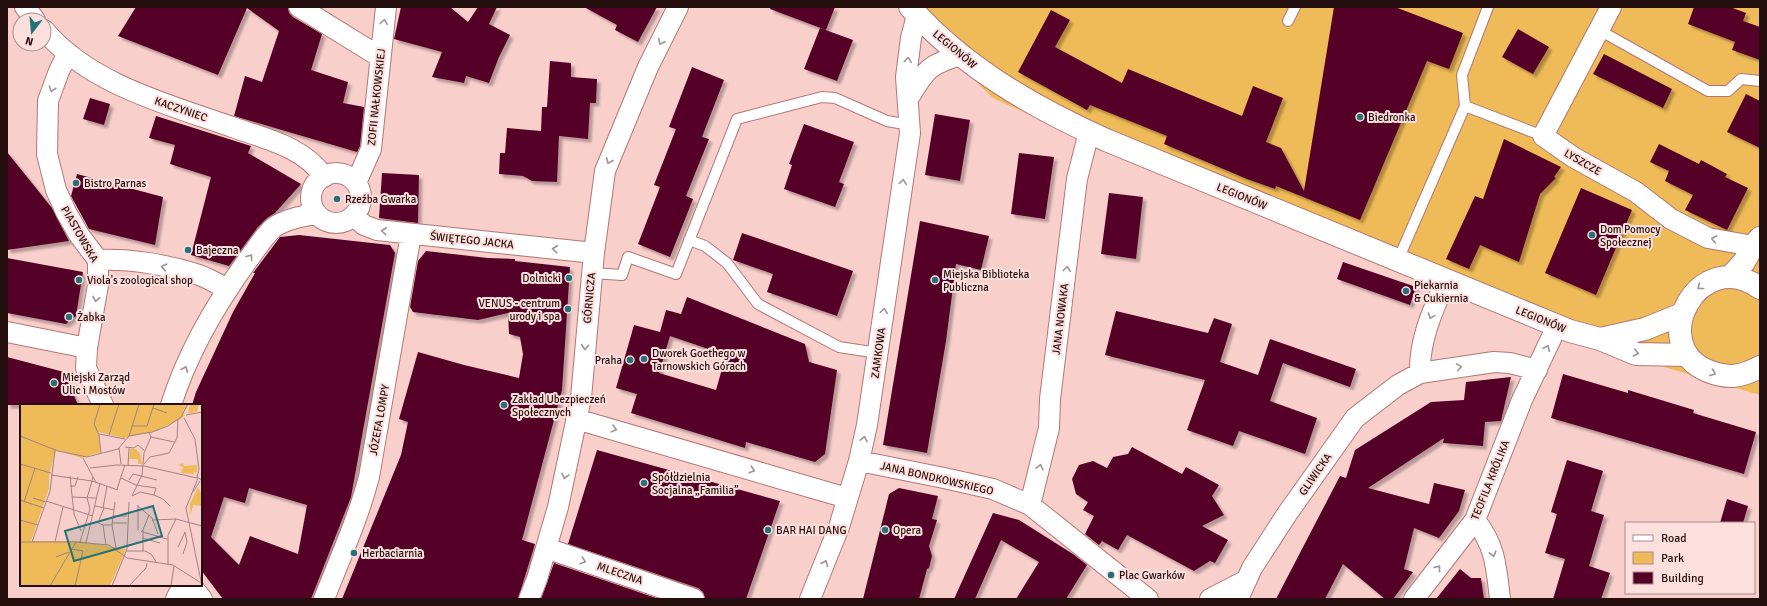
<svg xmlns="http://www.w3.org/2000/svg" width="1767" height="606" font-family="Signika,sans-serif">
<defs>
<filter id="shadow"><feDropShadow dx="3.5" dy="3.5" stdDeviation="1" flood-color="#0004"/></filter>
</defs>
<rect width="100%" height="100%" fill="#f9cfcc"/>
<!-- green -->
<path fill="#eebb58" d="M898 7H1760V395L1551 334 1124 158 993 98Z"/>
<!-- building -->
<path fill="#550227" fill-rule="evenodd" filter="url(#shadow)" d="M136 7H288L289 13 293 17 322 34 311 70 348 82 343 103 364 107 360 146 357 152 234 116 245 76 262 82 279 31 247 8 218 75 118 36Z
M401 7H450L468 22 478 7H497L489 24 510 35 499 57 489 83 466 76 464 83 432 77 442 52 394 39Z
M584 7H657L638 42 615 30 617 25Z
M771 7H835L826 30 770 9Z
M1334 7H1395L1463 33 1449 69 1427 61 1360 220 1276 186 1275 189 1247 179 1164 144 1167 136 1090 105 1087 110 1018 72 1051 10 1070 20 1055 47 1122 83 1128 69 1242 116 1253 86 1283 98 1266 142 1281 148 1304 191Z
M1694 7H1730L1746 13 1743 21 1760 27V60L1732 50 1735 42 1688 24Z
M820 28 853 40 837 81 804 69Z
M1518 29 1549 47 1533 74 1502 57Z
M1604 54 1672 89 1663 108 1593 74Z
M550 61 571 63V77L597 79 596 103H590L588 139 559 136 557 182 532 181 523 176 499 174 500 153H505L507 128 541 131 542 107H547Z
M692 67 724 80 702 137 709 139 686 196 693 199 670 257 638 244 660 187 654 185 676 129 669 127Z
M1746 94 1760 101V148L1727 132Z
M90 98 110 104 104 125 83 119Z
M935 114 970 120 960 181 925 175Z
M156 116 251 146 248 153 301 184 275 213 267 218 258 227 229 266 191 255 211 177 170 164 175 145 149 138Z
M804 124 854 142 839 182 844 184 835 207 784 189 792 165 789 164Z
M1504 139 1561 167 1554 177 1556 178 1540 194 1519 262 1480 245 1469 269 1446 259 1475 196 1483 199Z
M1659 144 1699 164 1701 160 1727 174 1725 177 1748 188 1727 230 1685 210 1693 195 1665 181 1669 171 1650 162Z
M7 152 52 208 69 241 7 250Z
M1019 153 1054 157 1045 219 1011 214Z
M382 173 419 175 418 223 379 218Z
M77 174 163 197 155 245 89 229 71 196Z
M1581 188 1632 210 1596 295 1545 273Z
M1109 193 1143 197 1136 259 1101 254Z
M920 221 989 236 981 270 956 264 946 341 927 453 883 445Z
M742 233 853 271 837 316 767 292 773 274 733 260Z
M299 235 390 245 395 253 351 497 311 599H223L201 570V405H192L196 392 233 312 255 273H253L280 237ZM249 488 307 505 298 554 250 536 239 565 211 537 224 497 245 503Z
M426 251 488 258 515 259V261L570 267 562 390 522 540 535 544 518 599H342L401 455 408 422 399 419 418 352 464 365 519 378 523 354 520 337 509 334 508 313 478 320 413 312 410 307 418 261Z
M7 258 83 272 76 316 66 324 7 313Z
M1343 262 1416 287 1410 305 1337 279Z
M687 297 805 344 809 362 837 370 825 454 815 462 746 442 745 448 631 413 637 394 616 388 634 325 660 332 666 310 681 314ZM670 336 726 355 716 390 659 373Z
M1116 311 1208 333 1214 318 1232 324 1220 362 1258 375 1270 339 1356 369 1350 387 1283 363 1270 401 1317 418 1305 454 1239 431 1233 446 1187 430 1205 380 1105 355Z
M7 357 64 372 78 405H7Z
M1563 374 1628 393V390L1694 410 1693 413 1756 432 1744 474 1551 418Z
M1511 377 1501 421 1485 422 1483 446 1443 443 1444 438 1368 488 1429 504 1434 483 1465 490 1459 511 1439 538 1414 528 1404 569 1413 572 1393 599H1385L1343 564 1325 599H1276L1340 476 1346 478 1355 450 1431 402 1464 400 1466 382Z
M1132 447 1182 474 1186 467 1219 485 1212 496 1224 515 1202 526 1228 540 1215 563 1210 561 1194 571 1127 535 1118 550 1102 541 1099 545 1085 534 1094 516 1083 510 1088 502 1076 494 1072 479 1079 465 1093 461 1107 468 1113 457 1128 454Z
M597 450 780 501 746 599H705L703 592 698 588 568 544Z
M1567 460 1603 471 1591 511 1604 515 1589 566 1610 573 1601 599H1553L1565 559 1545 553 1557 514 1551 512Z
M899 488 938 496 932 519 937 520 929 546 932 556 929 568 927 569 919 599H863L889 494Z
M1727 499 1748 506 1743 523H1720Z
M993 513 1019 520 1073 554 1087 565 1066 599H1016L1039 562 1001 540 975 599H954Z
M554 563 659 599H541Z
M1460 569 1471 578H1481L1484 599H1436Z"/>
<g fill="none" stroke-linecap="round" stroke-linejoin="round">
<!-- lane casing -->
<g stroke="#b57573" stroke-width="12">
<path id="lane" d="M1288 21 1295 7
M1599 30 1708 91H1728L1741 79 1760 81
M1465 106 1543 136
M689 240 705 246 727 263 758 304 839 347 878 353
M1398 260 1465 106 1462 75 1488 7
M592 273 622 275 628 257 676 274 737 119 822 97 835 98 887 121 910 125"/>
</g>
<!-- street casing -->
<g stroke="#b57573" stroke-width="22">
<path id="street" d="M25 7 35 20
M299 7 380 57
M1611 7 1543 136 1573 157 1636 192 1671 219 1708 238 1753 246
M44 30C90 85 170 105 235 128 266 139 304 147 324 177
M68 53 59 71 48 101 47 154 56 190 66 212 79 235 98 260V285L87 348 86 368 103 405
M908 99C926 70 927 65 961 55
M311 198a25 25 0 1 1 50 0a25 25 0 1 1-50 0Z
M356 183 371 149 386 7
M354 216 364 225 377 230 594 253
M98 260C129 258 168 265 199 275 208 278 218 284 227 289
M7 332 87 348
M1420 373C1419 340 1433 310 1446 280
M171 405C188 351 217 302 250 257 257 248 264 236 273 228 285 219 302 216 316 214
M576 419 847 498
M859 461 944 478 993 489 1030 505 1148 599
M1030 505 1049 428 1050 399 1077 179 1089 132
M1475 520C1496 547 1496 566 1500 599
M546 548 694 599
M191 585 202 599
M176 599 182 587
M324 599C340 558 358 519 369 477L411 234
M529 599 537 579 558 507 581 398 594 253 605 171 648 67 678 7
M810 599 839 527 859 461 867 425 910 133 906 77 911 38 917 15
M1210 599 1245 581
M1238 599 1252 568 1287 514 1355 418 1398 385 1420 373 1494 362 1510 363 1537 370
M1414 599 1475 520 1522 400 1557 326"/>
</g>
<!-- secondary casing -->
<g stroke="#b57573" stroke-width="24">
<path id="secondary" d="M910 7C963 67 1033 107 1106 140L1570 331 1600 339 1636 354 1687 355
M1731 276 1744 262 1753 246 1760 238
M1760 288C1698 244 1646 346 1708 371 1728 379 1741 377 1760 367
M1600 339 1645 329 1682 314"/>
</g>
<!-- lane -->
<use href="#lane" stroke="#fff" stroke-width="10"/>
<!-- street -->
<use href="#street" stroke="#fff" stroke-width="20"/>
<!-- secondary -->
<use href="#secondary" stroke="#fff" stroke-width="22"/>
</g>
<!-- one-way arrows -->
<defs><path id="oneway-chevron" d="M-2-3.5L2.5 0L-2 3.5" fill="none" stroke-width="1.6" stroke-linecap="round" stroke-linejoin="round"/></defs>
<g stroke="#9d9393">
<use href="#oneway-chevron" transform="translate(384 22) rotate(-83)"/>
<use href="#oneway-chevron" transform="translate(661 42) rotate(116)"/>
<use href="#oneway-chevron" transform="translate(908 60) rotate(-83)"/>
<use href="#oneway-chevron" transform="translate(52 89) rotate(109)"/>
<use href="#oneway-chevron" transform="translate(609 161) rotate(112)"/>
<use href="#oneway-chevron" transform="translate(903 182) rotate(-82)"/>
<use href="#oneway-chevron" transform="translate(384 231) rotate(-174)"/>
<use href="#oneway-chevron" transform="translate(1714 239) rotate(-169)"/>
<use href="#oneway-chevron" transform="translate(555 249) rotate(-174)"/>
<use href="#oneway-chevron" transform="translate(250 257) rotate(-53)"/>
<use href="#oneway-chevron" transform="translate(164 267) rotate(-167)"/>
<use href="#oneway-chevron" transform="translate(1067 269) rotate(-83)"/>
<use href="#oneway-chevron" transform="translate(1700 287) rotate(142)"/>
<use href="#oneway-chevron" transform="translate(96 299) rotate(100)"/>
<use href="#oneway-chevron" transform="translate(884 311) rotate(-82)"/>
<use href="#oneway-chevron" transform="translate(1431 316) rotate(110)"/>
<use href="#oneway-chevron" transform="translate(585 347) rotate(95)"/>
<use href="#oneway-chevron" transform="translate(1547 348) rotate(-66)"/>
<use href="#oneway-chevron" transform="translate(1636 353) rotate(12)"/>
<use href="#oneway-chevron" transform="translate(1459 367) rotate(-9)"/>
<use href="#oneway-chevron" transform="translate(185 369) rotate(-67)"/>
<use href="#oneway-chevron" transform="translate(1713 373) rotate(22)"/>
<use href="#oneway-chevron" transform="translate(614 429) rotate(15)"/>
<use href="#oneway-chevron" transform="translate(864 439) rotate(-78)"/>
<use href="#oneway-chevron" transform="translate(1040 467) rotate(-77)"/>
<use href="#oneway-chevron" transform="translate(752 470) rotate(17)"/>
<use href="#oneway-chevron" transform="translate(565 476) rotate(102)"/>
<use href="#oneway-chevron" transform="translate(1493 554) rotate(75)"/>
<use href="#oneway-chevron" transform="translate(583 561) rotate(19)"/>
<use href="#oneway-chevron" transform="translate(825 563) rotate(-67)"/>
<use href="#oneway-chevron" transform="translate(1438 568) rotate(-52)"/>
</g>
<!-- markers -->
<g fill="#267176" stroke="#fde0de" stroke-width="1.5">
<circle cx="1360" cy="117" r="4"/>
<circle cx="76" cy="183" r="4"/>
<circle cx="337" cy="199" r="4"/>
<circle cx="1592" cy="235" r="4"/>
<circle cx="188" cy="250" r="4"/>
<circle cx="569" cy="278" r="4"/>
<circle cx="79" cy="280" r="4"/>
<circle cx="935" cy="280" r="4"/>
<circle cx="1406" cy="291" r="4"/>
<circle cx="568" cy="309" r="4"/>
<circle cx="69" cy="317" r="4"/>
<circle cx="644" cy="359" r="4"/>
<circle cx="630" cy="360" r="4"/>
<circle cx="54" cy="383" r="4"/>
<circle cx="504" cy="405" r="4"/>
<circle cx="644" cy="483" r="4"/>
<circle cx="768" cy="530" r="4"/>
<circle cx="885" cy="530" r="4"/>
<circle cx="354" cy="553" r="4"/>
<circle cx="1111" cy="575" r="4"/>
</g>
<g text-anchor="middle" stroke-width="4" stroke-linejoin="round" paint-order="stroke">
<!-- street labels -->
<g font-size="11" fill="#250e0e" stroke="#fde0de">
<text transform="translate(955 49) rotate(40)" y="4">LEGIONÓW</text>
<text transform="translate(376 97) rotate(-84)" y="4">ZOFII NAŁKOWSKIEJ</text>
<text transform="translate(181 109) rotate(19)" y="4">KACZYNIEC</text>
<text transform="translate(1583 162) rotate(30)" y="4">LYSZCZE</text>
<text transform="translate(1242 196) rotate(22)" y="4">LEGIONÓW</text>
<text transform="translate(80 234) rotate(60)" y="4">PIASTOWSKA</text>
<text transform="translate(472 240) rotate(6)" y="4">ŚWIĘTEGO JACKA</text>
<text transform="translate(589 298) rotate(-85)" y="4">GÓRNICZA</text>
<text transform="translate(1060 319) rotate(-83)" y="4">JANA NOWAKA</text>
<text transform="translate(1541 319) rotate(22)" y="4">LEGIONÓW</text>
<text transform="translate(878 353) rotate(-82)" y="4">ZAMKOWA</text>
<text transform="translate(379 420) rotate(-80)" y="4">JÓZEFA LOMPY</text>
<text transform="translate(1315 474) rotate(-55)" y="4">GLIWICKA</text>
<text transform="translate(937 478) rotate(13)" y="4">JANA BONDKOWSKIEGO</text>
<text transform="translate(1490 480) rotate(-68)" y="4">TEOFILA KRÓLIKA</text>
<text transform="translate(620 573) rotate(19)" y="4">MLECZNA</text>
</g>
<!-- poi labels -->
<g font-size="11" fill="#250e0e" stroke="#fde0de" text-anchor="start">
<text x="1368" y="121">Biedronka</text>
<text x="84" y="187">Bistro Parnas</text>
<text x="345" y="203">Rzeźba Gwarka</text>
<text x="1600" y="233">Dom Pomocy<tspan x="1600" dy="13">Społecznej</tspan></text>
<text x="196" y="254">Bajeczna</text>
<text x="943" y="278">Miejska Biblioteka<tspan x="943" dy="13">Publiczna</tspan></text>
<text x="561" y="282" text-anchor="end">Dolnicki</text>
<text x="87" y="284">Viola's zoological shop</text>
<text x="1414" y="289">Piekarnia<tspan x="1414" dy="13">&amp; Cukiernia</tspan></text>
<text x="560" y="307" text-anchor="end">VENUS - centrum<tspan x="560" dy="13">urody i spa</tspan></text>
<text x="77" y="321">Żabka</text>
<text x="652" y="357">Dworek Goethego w<tspan x="652" dy="13">Tarnowskich Górach</tspan></text>
<text x="622" y="364" text-anchor="end">Praha</text>
<text x="62" y="381">Miejski Zarząd<tspan x="62" dy="13">Ulic i Mostów</tspan></text>
<text x="512" y="403">Zakład Ubezpieczeń<tspan x="512" dy="13">Społecznych</tspan></text>
<text x="652" y="481">Spółdzielnia<tspan x="652" dy="13">Socjalna „Familia”</tspan></text>
<text x="776" y="534">BAR HAI DANG</text>
<text x="893" y="534">Opera</text>
<text x="362" y="557">Herbaciarnia</text>
<text x="1119" y="579">Plac Gwarków</text>
</g>
</g>
<!-- overview -->
<g transform="translate(20 404)">
<rect width="182" height="182" fill="#f9cfcc"/>
<path d="M0 0H167L163 10 165 11 161 15 136 27 104 34 78 28 81 48 62 54 36 46 29 70V84L11 137H60L106 145 90 182H0ZM170 0H179L177 8 168 9ZM110 45H115L120 49 122 60H118V55H109ZM163 59 164 62 177 61V67L173 70 161 69 163 63 158 61ZM178 83 182 91V108L181 102 173 101 170 113V100Z" fill="#eebb58"/>
<path fill="none" stroke="#a48280" stroke-width="1" d="M80 0 74 20 79 31 81 49M133 4 147 9M166 11 182 8M164 14 175 35 179 65 177 73 182 76M112 22H127L134 0M129 29 131 33 154 38M79 30 105 35M89 31 99 0M0 32 38 47 67 53 98 45 109 32 132 28 148 22 161 13 168 0M109 32 119 0M131 33 124 49 122 71 112 92 120 88 134 91 143 95 150 102M105 43 114 44 118 41 124 46M99 44 101 60M63 54 73 73M0 60 31 69M124 60 130 53 149 49 157 34 158 15M108 61 109 44M70 64 97 61 124 62 177 74M31 71 72 77 67 94 70 105 60 138M50 72 54 110 61 127M101 74 116 81 136 84 134 91M178 74 166 104 182 182M109 76 113 70 137 76M76 78 73 73 72 77 98 86M50 82H55L58 73M97 85 105 61M173 88 180 77M52 93 76 94M13 94 26 98M0 96 24 104M26 97 73 112M4 98 15 64M95 98 92 121 96 144M118 101V126M75 102 94 106M118 102 132 114 138 130M83 104 87 82M93 112H107M0 116 18 121M79 116 84 104M132 116 156 115 182 122M76 118 83 121H92M92 119H107M83 121 86 141M123 126 129 111M121 128 123 126V147M123 128 147 135M122 134 140 139M0 138H55L89 141 107 154 153 161 181 179M12 138 30 87 35 46M35 138 43 103M66 139 80 79M158 143 165 128 167 138 163 150M51 145 63 147 55 182M107 147H125L131 150 137 159M36 153 49 148M148 160V131L156 115M30 182 56 138M92 182 107 145 109 98M109 182 126 164 127 159M151 182 154 162"/>
<path fill="#267176" fill-opacity="0.15" stroke="#267176" stroke-width="2" d="M133 102 142 132 54 157 45 127Z"/>
<rect width="182" height="182" fill="none" stroke="#250e0e" stroke-width="2"/>
</g>
<!-- border -->
<rect width="1767" height="606" fill="none" stroke="#250e0e" stroke-width="16"/>
<!-- legend -->
<rect x="1625" y="522" width="130" height="72" fill="#fde0de" stroke="#a78c8b"/>
<rect x="1633" y="535" width="20" height="6" fill="#ffffff" stroke="#a78c8b"/>
<text x="1661" y="542" font-size="12" fill="#250e0e">Road</text>
<rect x="1633" y="552" width="20" height="12" fill="#eebb58" stroke="#a78c8b"/>
<text x="1661" y="562" font-size="12" fill="#250e0e">Park</text>
<rect x="1633" y="572" width="20" height="12" fill="#550227" stroke="#a78c8b"/>
<text x="1661" y="582" font-size="12" fill="#250e0e">Building</text>
<!-- north arrow -->
<g transform="translate(32 32) rotate(196)"><circle r="19" fill="#fde0de" stroke="#a78c8b"/>
<path d="M0-3L7 15L0 10L-7 15Z" fill="#267176"/>
<text y="-6" font-size="11" font-weight="bold" text-anchor="middle" fill="#250e0e">N</text>
</g>
</svg>
